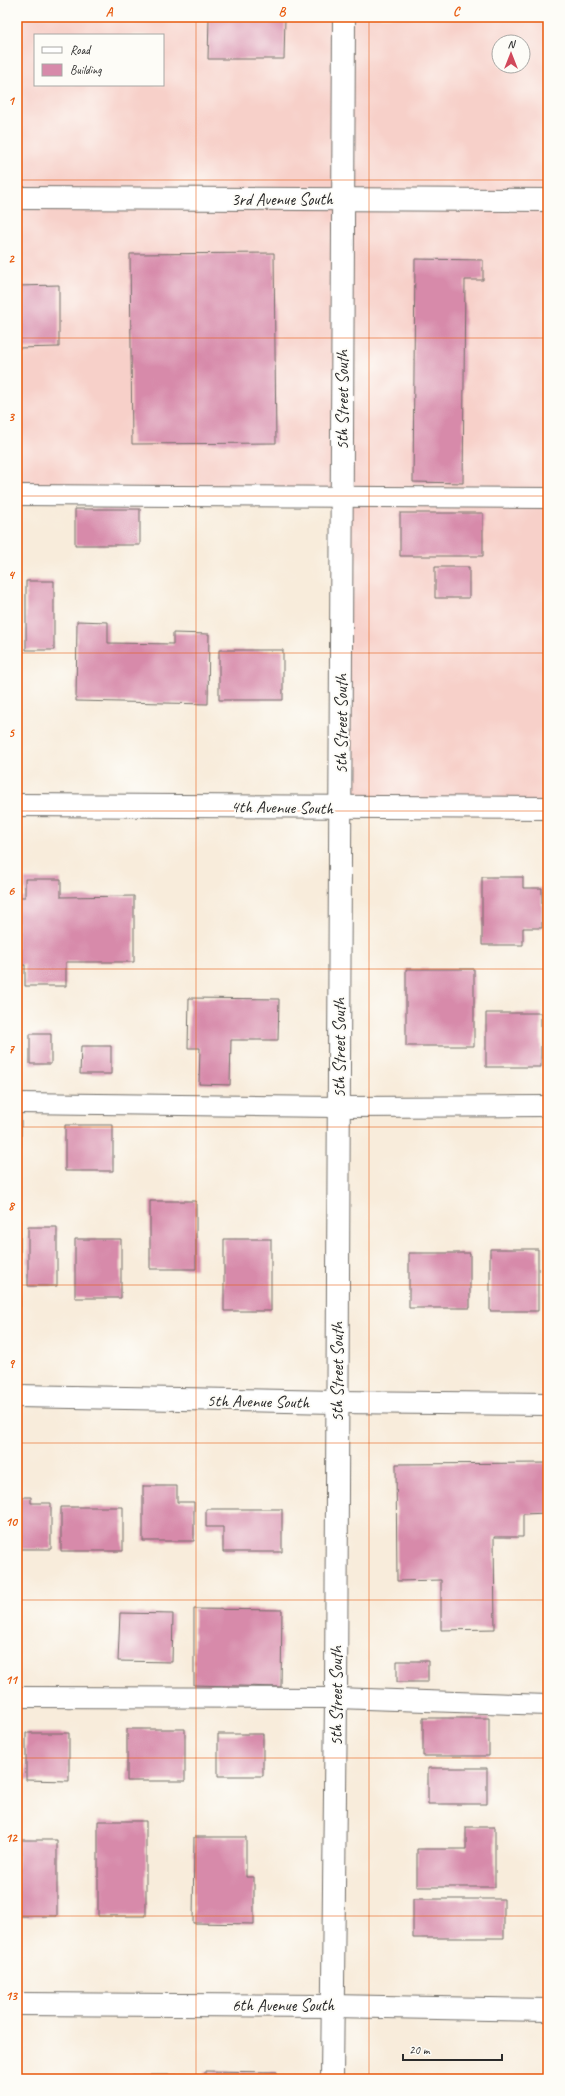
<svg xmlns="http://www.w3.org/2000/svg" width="565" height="2096" font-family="Caveat,sans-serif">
<rect width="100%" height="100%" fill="#fdfcf7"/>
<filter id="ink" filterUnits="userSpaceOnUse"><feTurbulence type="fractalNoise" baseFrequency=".025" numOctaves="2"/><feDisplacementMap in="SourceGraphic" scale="8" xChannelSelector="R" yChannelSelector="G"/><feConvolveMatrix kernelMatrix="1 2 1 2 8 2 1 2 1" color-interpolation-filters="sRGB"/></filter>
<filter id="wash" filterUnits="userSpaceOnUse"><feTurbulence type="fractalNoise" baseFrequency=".012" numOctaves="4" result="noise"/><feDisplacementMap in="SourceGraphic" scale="16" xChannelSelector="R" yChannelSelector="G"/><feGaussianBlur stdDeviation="0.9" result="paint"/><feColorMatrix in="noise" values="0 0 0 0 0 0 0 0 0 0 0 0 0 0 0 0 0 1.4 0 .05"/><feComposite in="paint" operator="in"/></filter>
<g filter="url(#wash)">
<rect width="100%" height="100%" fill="#f8ecdb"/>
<!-- built -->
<path fill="#f7d0c9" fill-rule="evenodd" d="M17 17H548V808H341L342 497 17 495ZM35 35H163V85H35ZM499 42H523V66H499Z"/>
<g id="blocks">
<!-- building -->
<path fill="#d78aaa" d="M209 17H285L284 59H208Z
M274 253 276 443 132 444 130 254Z
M415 259 483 260V280H465L463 483 413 482Z
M59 285V347L17 348V286Z
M75 509H140V545H75Z
M400 513H483V556H400Z
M435 567H469V598H435Z
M26 581H54V650H26Z
M77 621 108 622V643L173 644V633L209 634 208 704 76 701Z
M219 650H283V700H219Z
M482 877H523V888H542V928H523V945H482Z
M25 879H61V897L134 896V962H66V986H25V965H17V897H25Z
M406 969H474V1046H406Z
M189 998 279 999 278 1040H231L230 1085 199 1084 200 1048H188Z
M486 1013H541V1067H486Z
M30 1034H51V1064H30Z
M81 1046H111V1074H80Z
M17 1113H21V1148H17Z
M65 1125H113V1171H65Z
M150 1201H196V1269H150Z
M17 1220H20V1307H17Z
M28 1227H57V1286H28Z
M75 1239H121V1298H75Z
M224 1239H271V1311H224Z
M490 1249H538V1311H490Z
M409 1253H470V1308H409Z
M548 1463V1513L523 1514V1537H494L495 1629 441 1630V1580L397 1581 396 1464Z
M143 1486H177V1502H194V1541H143Z
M17 1497H31V1503H51V1549H17Z
M61 1507H123V1551H61Z
M206 1509H282V1552H223V1527H206Z
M194 1609 282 1610 281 1687 194 1685Z
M120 1613 173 1614 172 1662 118 1661Z
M397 1661H428V1682H397Z
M423 1718H489V1756H423Z
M127 1729H185V1781H127Z
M26 1733H69V1781L26 1780Z
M218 1734H263V1776H218Z
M428 1768H487V1804H428Z
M98 1821H146V1916H98Z
M466 1827H495V1887H417V1849H466Z
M194 1837H246V1877H254V1924L193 1923Z
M17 1840H57V1916H17Z
M413 1899H504V1938H413Z
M205 2071 277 2072V2079H205Z
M133 2075H196V2079H133Z"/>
</g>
</g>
<g filter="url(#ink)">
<use href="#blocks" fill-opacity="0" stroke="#736f69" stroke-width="1"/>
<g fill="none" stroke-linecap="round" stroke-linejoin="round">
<!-- lane casing -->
<g stroke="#736f69" stroke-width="22">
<path id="lane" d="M17 495 548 498
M17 1103 339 1107 548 1106
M17 1697 336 1698 548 1705"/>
</g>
<!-- street casing -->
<g stroke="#736f69" stroke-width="24">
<path id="street" d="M17 198 548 200
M17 805 548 808
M17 1396 336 1402 548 1404
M17 2004 331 2006 548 2010"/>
</g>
<!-- primary casing -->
<g stroke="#736f69" stroke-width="24">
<path id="primary" d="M332 2079 336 1698 344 17"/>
</g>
<!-- lane -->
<use href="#lane" stroke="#fff" stroke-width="20"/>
<!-- street -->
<use href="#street" stroke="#fff" stroke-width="22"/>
<!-- primary -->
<use href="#primary" stroke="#fff" stroke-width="22"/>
</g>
</g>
<!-- grid -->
<path fill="none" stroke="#e8590c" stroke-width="1" stroke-opacity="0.55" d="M196 17V2079M369 17V2079M17 180H548M17 338H548M17 496H548M17 653H548M17 811H548M17 969H548M17 1127H548M17 1285H548M17 1443H548M17 1600H548M17 1758H548M17 1916H548"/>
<g text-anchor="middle" stroke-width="4" stroke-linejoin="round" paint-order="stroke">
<!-- street labels -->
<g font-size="17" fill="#2b2b2b" stroke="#fdfcf7">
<text x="282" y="205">3rd Avenue South</text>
<text transform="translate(342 400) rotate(-90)" y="6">5th Street South</text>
<text transform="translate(341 724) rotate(-90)" y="6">5th Street South</text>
<text transform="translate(282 807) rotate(1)" y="6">4th Avenue South</text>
<text transform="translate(339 1048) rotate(-90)" y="6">5th Street South</text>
<text transform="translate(337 1372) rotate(-90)" y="6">5th Street South</text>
<text transform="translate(258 1401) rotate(1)" y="6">5th Avenue South</text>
<text transform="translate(336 1696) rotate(-90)" y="6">5th Street South</text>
<text x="283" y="2011">6th Avenue South</text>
</g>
</g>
<!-- margin -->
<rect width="565" height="2096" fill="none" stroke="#fdfcf7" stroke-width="44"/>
<!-- legend -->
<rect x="34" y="34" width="130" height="52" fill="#fdfcf7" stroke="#a9a8a5"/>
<rect x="42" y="47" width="20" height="6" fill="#ffffff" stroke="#a9a8a5"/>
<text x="70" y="54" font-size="12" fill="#2b2b2b">Road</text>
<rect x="42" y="64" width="20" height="12" fill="#d78aaa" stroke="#a9a8a5"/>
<text x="70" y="74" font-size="12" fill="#2b2b2b">Building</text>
<!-- north arrow -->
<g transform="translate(511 54)"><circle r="19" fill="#fdfcf7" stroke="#a9a8a5"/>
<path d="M0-3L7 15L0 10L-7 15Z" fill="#d1495b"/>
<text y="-6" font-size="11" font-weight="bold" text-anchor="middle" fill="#2b2b2b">N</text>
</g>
<!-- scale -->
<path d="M403 2054v6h99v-6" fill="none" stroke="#2b2b2b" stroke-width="2"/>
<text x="409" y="2054" font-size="12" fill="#2b2b2b" stroke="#fdfcf7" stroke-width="3" paint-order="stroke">20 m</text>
<rect x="22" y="22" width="521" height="2052" fill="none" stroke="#e8590c" stroke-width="1.5"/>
<g font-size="13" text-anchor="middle" font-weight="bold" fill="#e8590c">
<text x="109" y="16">A</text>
<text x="282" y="16">B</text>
<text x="456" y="16">C</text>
<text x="11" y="105">1</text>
<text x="11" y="263">2</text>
<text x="11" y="421">3</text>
<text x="11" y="579">4</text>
<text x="11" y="737">5</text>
<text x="11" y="895">6</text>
<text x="11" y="1053">7</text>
<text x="11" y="1210">8</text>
<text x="11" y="1368">9</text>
<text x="11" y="1526">10</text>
<text x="11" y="1684">11</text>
<text x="11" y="1842">12</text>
<text x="11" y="2000">13</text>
</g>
</svg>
